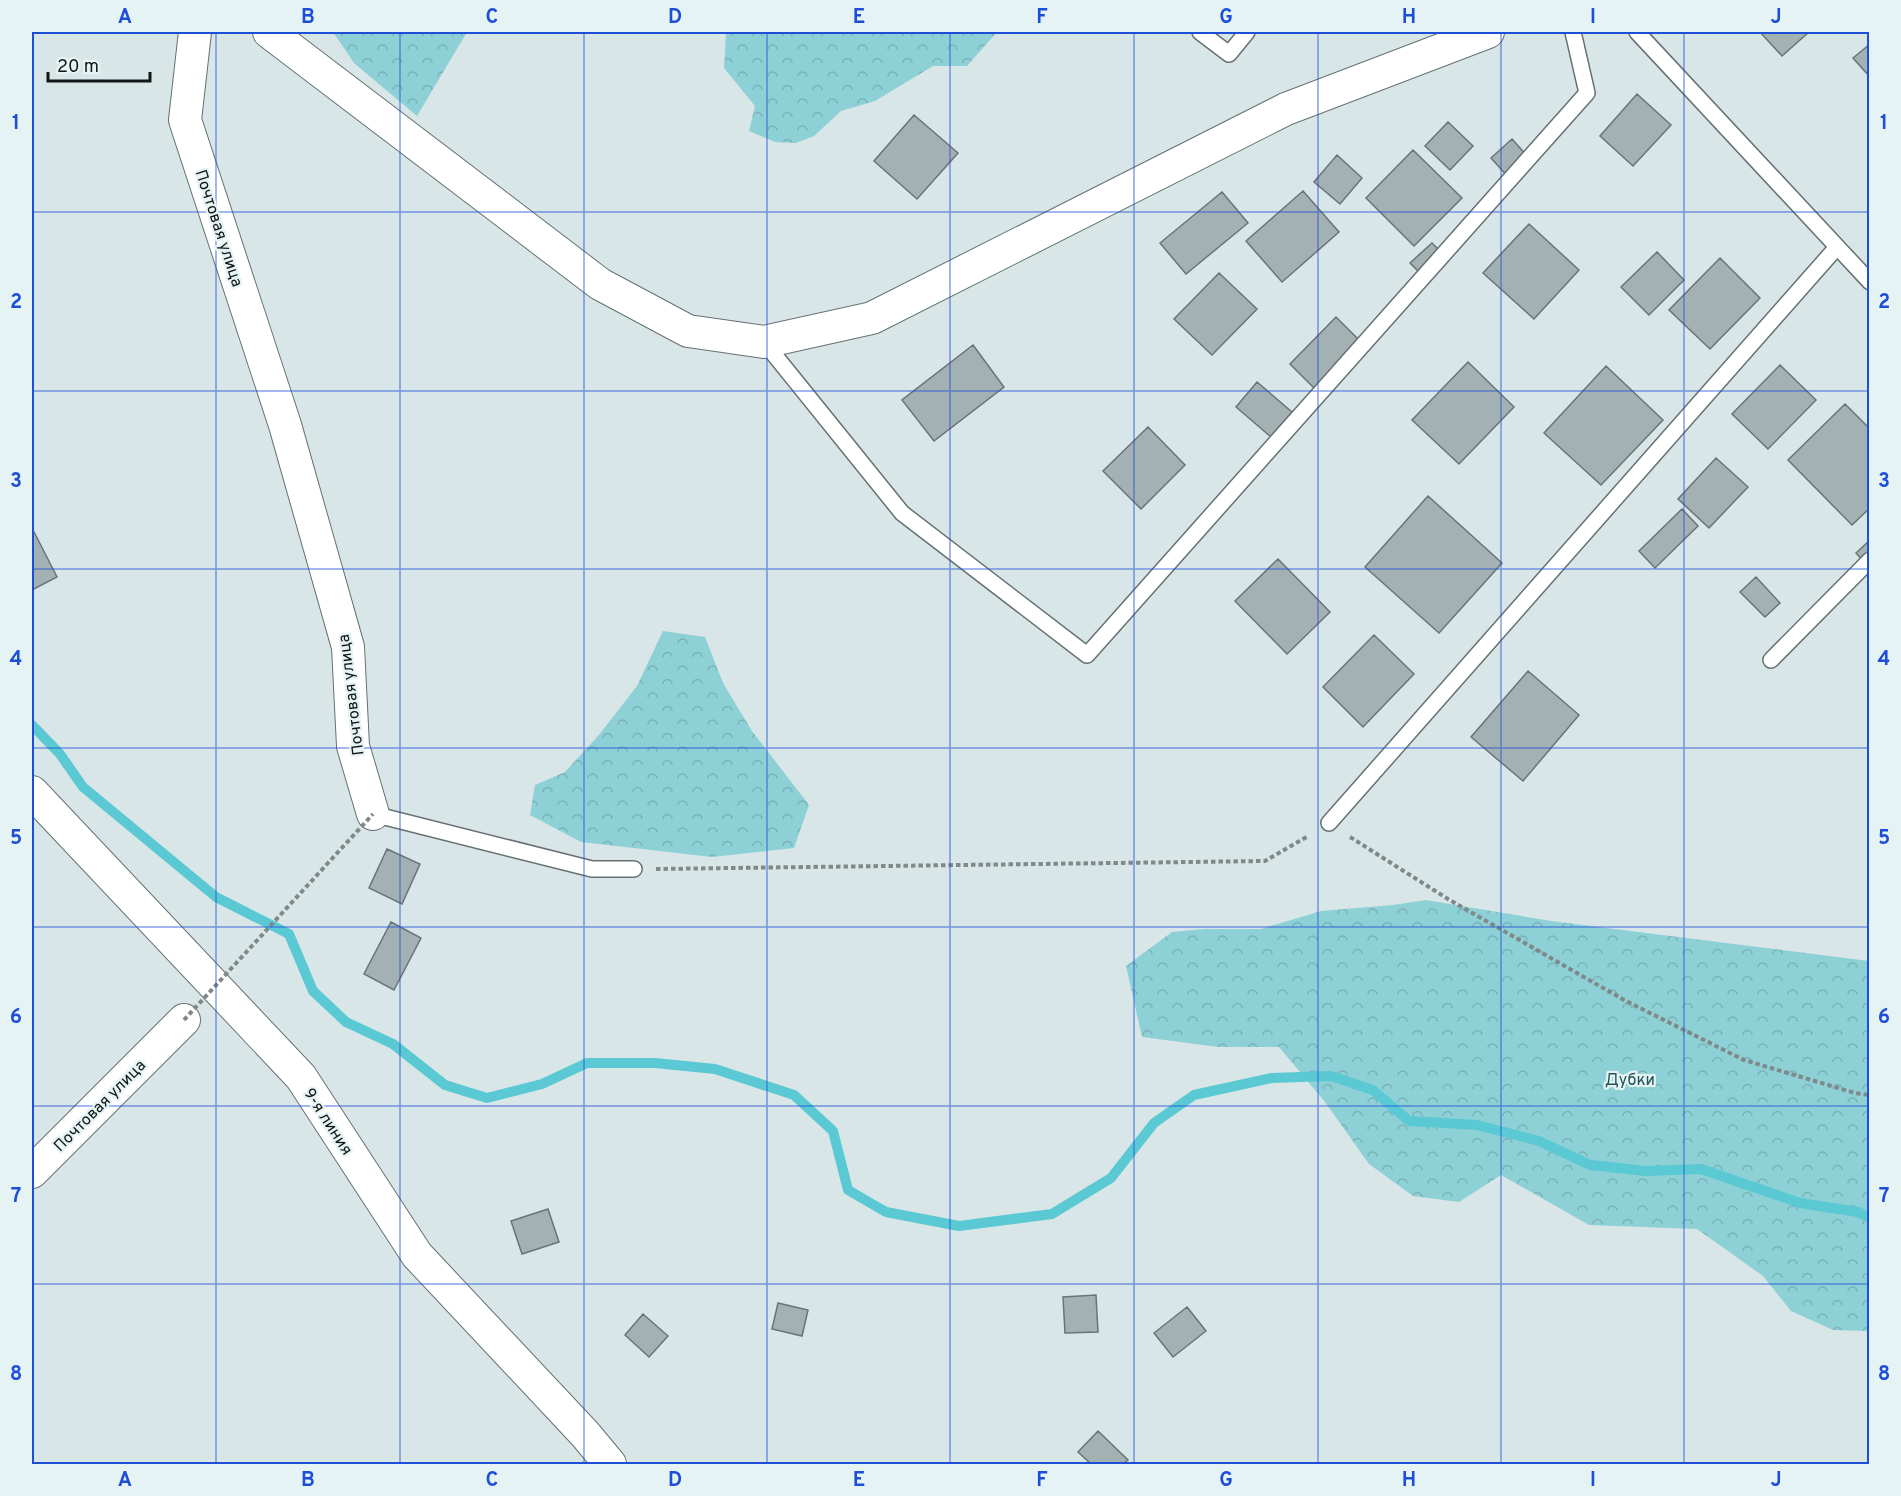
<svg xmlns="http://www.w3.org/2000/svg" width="1901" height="1496" font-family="Overpass,sans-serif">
<defs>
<pattern id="forest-crowns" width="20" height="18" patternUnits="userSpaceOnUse" patternTransform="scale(1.5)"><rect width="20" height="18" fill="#8dd0d6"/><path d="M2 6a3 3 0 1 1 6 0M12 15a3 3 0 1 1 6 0" fill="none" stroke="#79b2b7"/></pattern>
</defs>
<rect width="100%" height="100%" fill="#d9e6e7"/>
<!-- forest -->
<path fill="url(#forest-crowns)" d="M333 32H467L417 116 354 63Z
M726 32H997L967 66H933L875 101 841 111 814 136 796 143 775 142 749 131 755 106 724 68Z
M663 631 705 637 723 683 752 731 809 805 794 848 712 857 581 842 530 815 535 785 565 772 598 736 637 686Z
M1426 900 1551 921 1869 961V1331L1833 1330 1791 1311 1763 1276 1697 1229 1589 1225 1501 1175 1459 1202 1413 1196 1369 1164 1325 1102 1279 1047H1218L1142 1037 1126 966 1172 932 1205 929H1261L1321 911 1393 905Z"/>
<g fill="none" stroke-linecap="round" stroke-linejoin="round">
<!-- stream -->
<path stroke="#5ac9d3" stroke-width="10" d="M32 725 60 754 83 787 216 897 289 934 313 991 346 1022 393 1044 445 1085 487 1098 542 1084 587 1063H655L715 1069 794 1095 833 1131 848 1190 886 1212 959 1226 1052 1214 1111 1178 1154 1123 1194 1095 1272 1078 1331 1076 1373 1090 1409 1121 1477 1125 1539 1141 1590 1165 1646 1171 1701 1169 1800 1203 1858 1212 1870 1218"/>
</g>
<!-- building -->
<path fill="#a4b1b2" stroke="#687475" stroke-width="1.5" d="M1760 32H1809L1782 56Z
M1870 44V77L1853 58Z
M1637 94 1671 125 1633 166 1600 136Z
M914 115 958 153 917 199 874 161Z
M1448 122 1473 146 1450 170 1425 146Z
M1512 139 1530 159 1509 178 1491 158Z
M1413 150 1462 198 1414 246 1366 198Z
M1337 155 1362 178 1340 204 1314 182Z
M1303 191 1339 232 1282 282 1246 241Z
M1222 192 1248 223 1186 274 1160 243Z
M1529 224 1579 270 1534 319 1483 273Z
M1432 243 1447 258 1425 278 1410 263Z
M1657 252 1684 280 1649 315 1621 287Z
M1720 258 1760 298 1710 349 1669 310Z
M1219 273 1257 309 1212 355 1174 319Z
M1336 317 1361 342 1315 389 1290 364Z
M973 345 1004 387 934 441 902 400Z
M1468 362 1514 407 1459 464 1412 420Z
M1780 365 1816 400 1768 449 1732 414Z
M1606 366 1663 420 1601 485 1544 433Z
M1257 382 1292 412 1271 437 1236 407Z
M1845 404 1870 429V508L1852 525 1788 460Z
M1148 427 1185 465 1141 509 1103 471Z
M1716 458 1748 487 1709 528 1678 499Z
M1428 496 1502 563 1439 633 1365 567Z
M1682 509 1698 526 1655 568 1639 551Z
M32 528 57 577 32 590Z
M1870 540V563L1867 565 1856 553Z
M1278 559 1330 612 1287 654 1235 601Z
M1756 577 1780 603 1765 617 1740 592Z
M1374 635 1414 674 1363 727 1323 687Z
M1528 671 1579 715 1523 781 1471 737Z
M387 849 420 864 402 904 369 888Z
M391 922 421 938 394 990 364 974Z
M548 1209 559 1242 522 1254 511 1221Z
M1096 1295 1098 1332 1065 1333 1063 1297Z
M778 1303 808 1310 802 1336 772 1329Z
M1187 1307 1206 1331 1173 1357 1154 1333Z
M643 1314 668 1336 649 1357 625 1335Z
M1098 1431 1128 1460 1123 1464H1091L1078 1452Z"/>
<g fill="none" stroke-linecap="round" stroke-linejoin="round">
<!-- lane casing -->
<g stroke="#657172" stroke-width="18">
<path id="lane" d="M1200 32 1229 54 1247 32
M1637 32 1870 282
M764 342 902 513 1087 655 1587 93 1573 32
M1771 660 1870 560
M373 814 592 869H634
M1329 823 1837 247"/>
</g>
<!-- street casing -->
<g stroke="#657172" stroke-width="34">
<path id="street" d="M195 32 185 120 285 425 348 647 353 746 373 814
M269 32 600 284 688 331 764 342 872 318 1286 109 1488 32
M32 792 301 1077 417 1255 585 1434 610 1464
M32 1172 184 1020"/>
</g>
<!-- path -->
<path stroke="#80898a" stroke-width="4" stroke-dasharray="4.5 3" stroke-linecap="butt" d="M1350 837 1448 899 1624 1000 1744 1060 1855 1093 1870 1095
M656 869 1265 861 1308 836"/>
<!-- lane -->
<use href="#lane" stroke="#fff" stroke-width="15"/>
<!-- street -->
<use href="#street" stroke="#fff" stroke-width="32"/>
<!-- path-bridge -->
<path stroke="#80898a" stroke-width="4" stroke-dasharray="4.5 3" stroke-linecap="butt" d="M184 1020 373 814"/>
</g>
<!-- grid -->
<path fill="none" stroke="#1d4ed8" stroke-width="1.5" stroke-opacity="0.55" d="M216 32V1464M400 32V1464M584 32V1464M767 32V1464M950 32V1464M1134 32V1464M1318 32V1464M1501 32V1464M1684 32V1464M32 212H1870M32 391H1870M32 569H1870M32 748H1870M32 927H1870M32 1106H1870M32 1284H1870"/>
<g text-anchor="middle" stroke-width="4.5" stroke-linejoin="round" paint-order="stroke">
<!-- street labels -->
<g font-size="16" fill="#111616" stroke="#e6f3f5">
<text transform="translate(220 228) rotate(72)" y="6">Почтовая улица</text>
<text transform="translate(350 695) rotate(-97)" y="6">Почтовая улица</text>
<text transform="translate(99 1105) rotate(-45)" y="6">Почтовая улица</text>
<text transform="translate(329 1121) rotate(57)" y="6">9-я линия</text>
</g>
<!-- park labels -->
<g font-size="16" fill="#245459" stroke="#e6f3f5">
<text x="1630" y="1085">Дубки</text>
</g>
</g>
<!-- border -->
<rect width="1901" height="1496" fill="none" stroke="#e6f3f5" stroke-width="66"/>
<!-- scale -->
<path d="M48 72v9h102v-9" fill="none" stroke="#111616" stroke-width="3"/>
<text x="57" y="72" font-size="18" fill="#111616" stroke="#e6f3f5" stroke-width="4.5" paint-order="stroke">20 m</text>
<rect x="33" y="33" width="1835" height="1430" fill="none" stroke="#1d4ed8" stroke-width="2"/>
<g font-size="20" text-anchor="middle" font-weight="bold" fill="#1d4ed8">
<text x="125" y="23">A</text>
<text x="308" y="23">B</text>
<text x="492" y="23">C</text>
<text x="675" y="23">D</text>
<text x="859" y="23">E</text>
<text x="1042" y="23">F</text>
<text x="1226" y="23">G</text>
<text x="1409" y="23">H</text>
<text x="1593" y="23">I</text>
<text x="1776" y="23">J</text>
<text x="16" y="129">1</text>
<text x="1884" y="129">1</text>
<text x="16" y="308">2</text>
<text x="1884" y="308">2</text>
<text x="16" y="487">3</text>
<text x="1884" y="487">3</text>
<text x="16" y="665">4</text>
<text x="1884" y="665">4</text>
<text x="16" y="844">5</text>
<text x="1884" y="844">5</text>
<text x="16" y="1023">6</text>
<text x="1884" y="1023">6</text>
<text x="16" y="1202">7</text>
<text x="1884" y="1202">7</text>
<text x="16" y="1380">8</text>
<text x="1884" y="1380">8</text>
<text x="125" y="1486">A</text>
<text x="308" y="1486">B</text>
<text x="492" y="1486">C</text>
<text x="675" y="1486">D</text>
<text x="859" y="1486">E</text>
<text x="1042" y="1486">F</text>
<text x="1226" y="1486">G</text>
<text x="1409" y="1486">H</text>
<text x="1593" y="1486">I</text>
<text x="1776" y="1486">J</text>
</g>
</svg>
